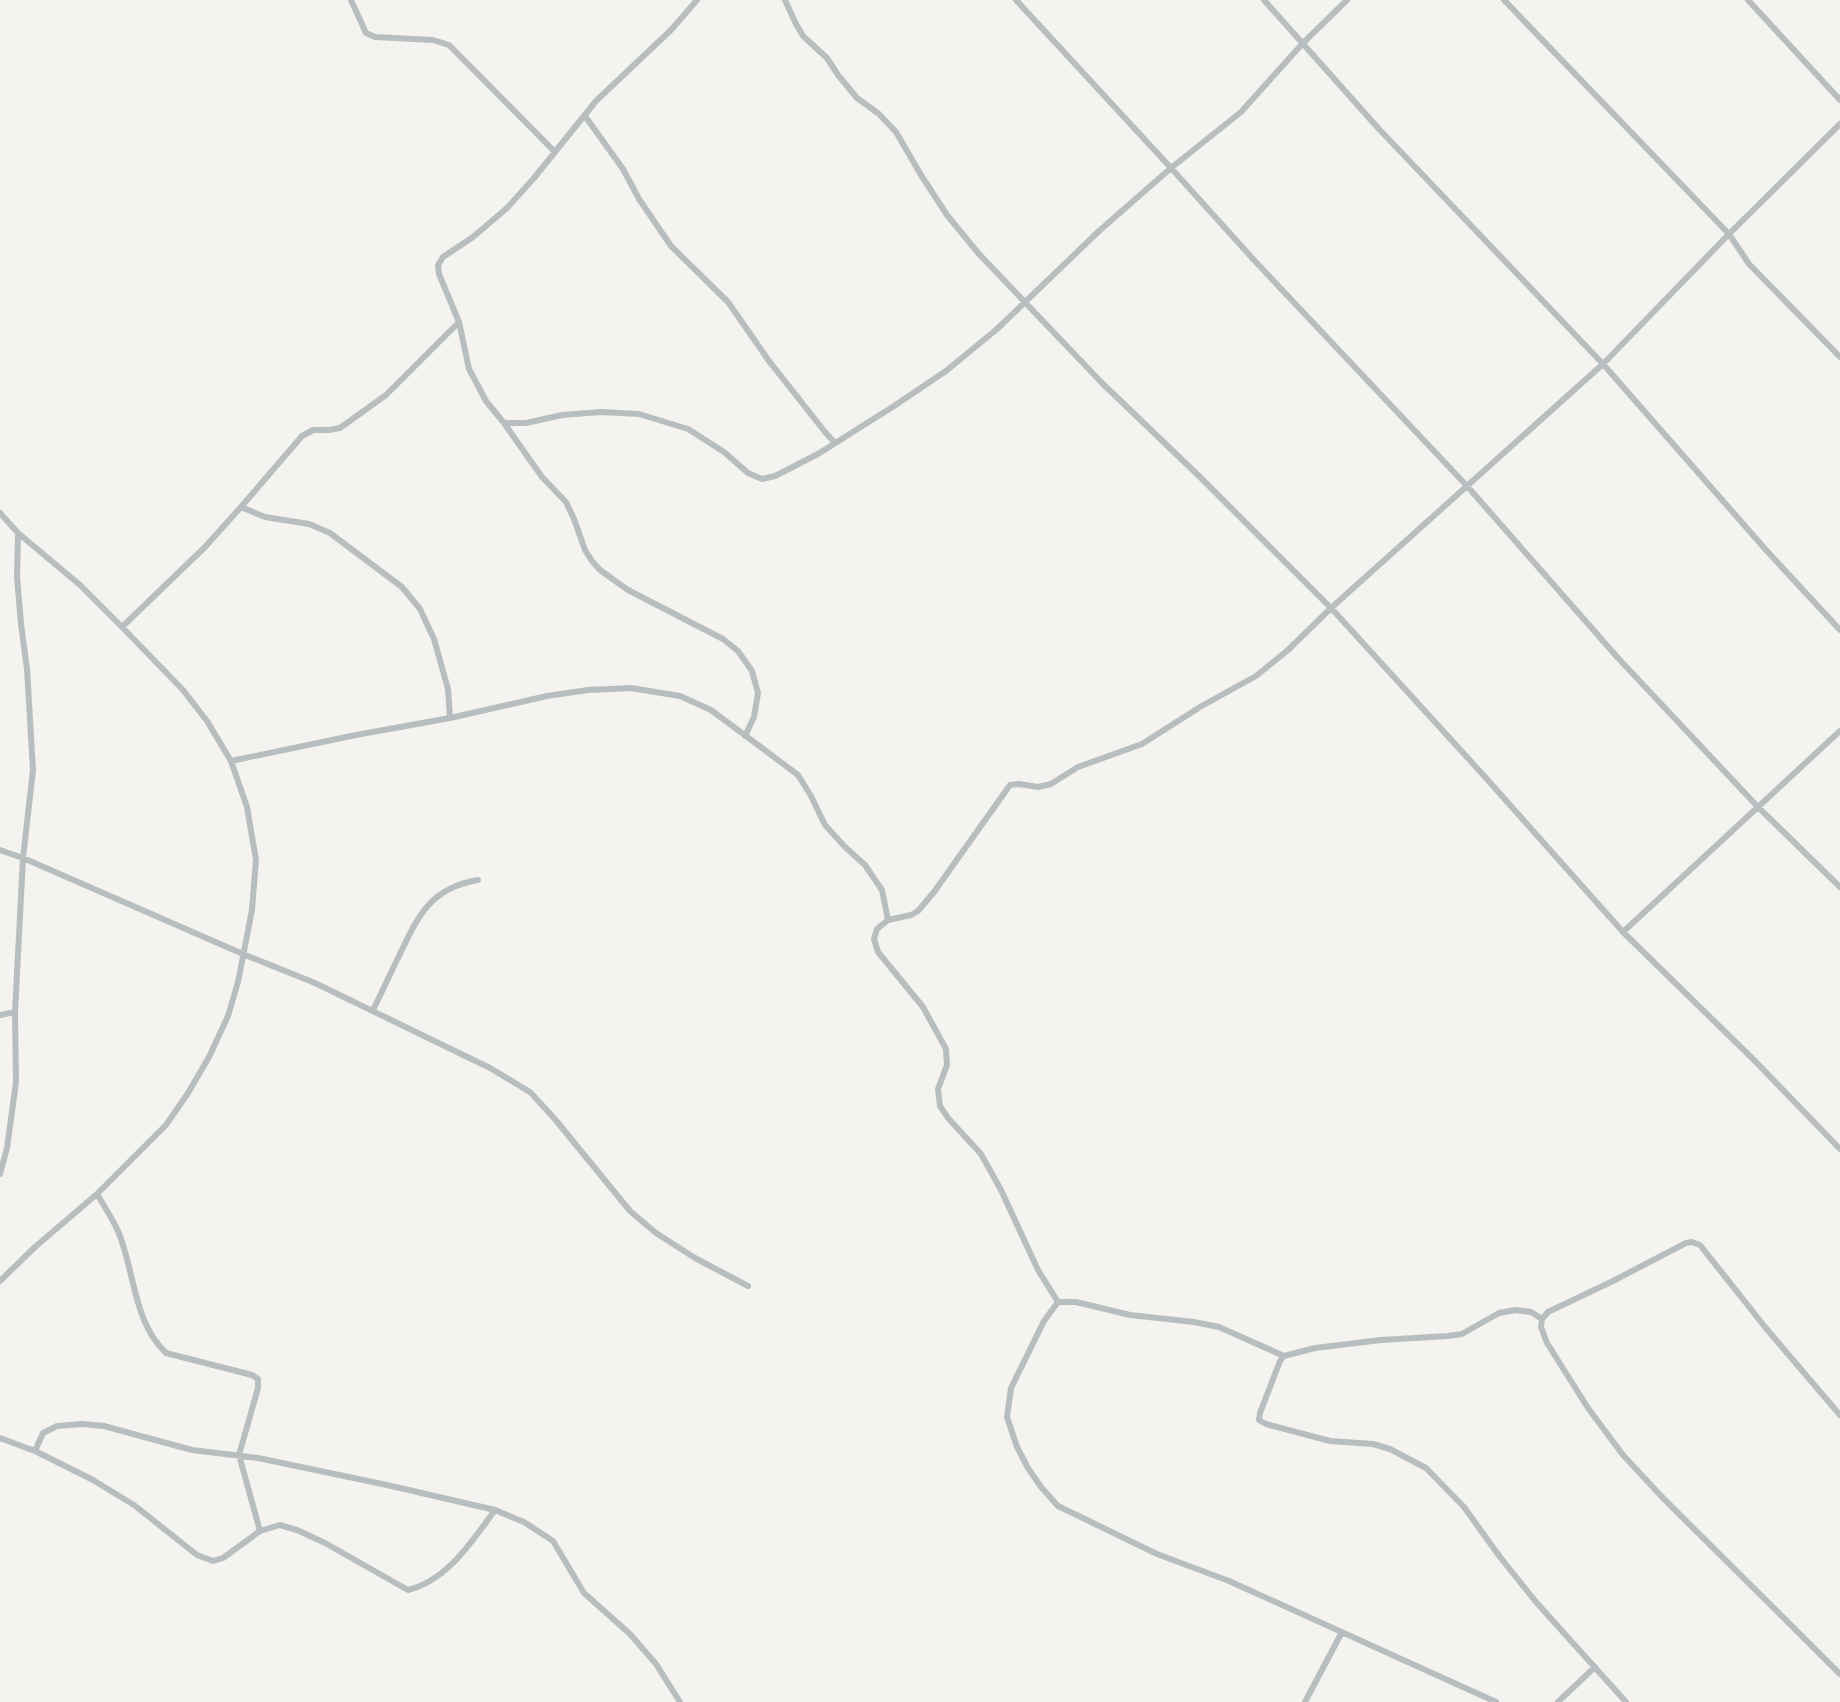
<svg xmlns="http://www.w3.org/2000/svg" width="1840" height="1702" font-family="'Public Sans',sans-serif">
<rect width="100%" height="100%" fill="#f4f3f0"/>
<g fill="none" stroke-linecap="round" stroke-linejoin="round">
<!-- street -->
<path stroke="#b8bec0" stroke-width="6" d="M351 0 366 33 375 37 433 40 449 45 555 152
M785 0 795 22 803 36 827 58 838 75 857 98 879 114 896 132 921 175 947 215 979 254 1102 383 1201 478 1331 608 1486 778 1623 932 1755 1061 1840 1149
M1016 0 1171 168 1253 259 1467 486 1618 658 1757 806 1840 887
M1264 0 1378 128 1603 364 1766 550 1840 630
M1504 0 1729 234 1749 264 1840 357
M1748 0 1840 100
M585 116 623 169 639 199 671 246 728 302 769 361 825 432 835 443
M459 322 469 369 486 401 504 423H526L562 415 601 412 639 414 688 429 724 452 748 473 762 479 775 476 818 454 894 406 946 371 997 329 1099 231 1171 168 1241 112 1303 43 1347 0
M504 423 542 477 566 502 574 519 585 550 592 561 600 570 628 590 723 639 738 651 752 671 758 693 754 717 745 736
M241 507 265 517 309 524 330 533 402 587 420 609 434 639 448 689 450 718
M0 513 18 533 80 585 122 627 183 690 207 721 231 761 247 807 256 860 252 910 238 982 228 1016 209 1057 188 1093 166 1125 97 1194 35 1247 0 1281
M122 627 205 547 241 507 302 436 313 430H329L340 428 386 395 459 322 439 274 438 265 443 257 473 237 507 208 534 178 596 101 671 30 697 0
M231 761 356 735 450 718 547 696 588 690 631 688 680 696 711 710 798 775 811 796 825 825 845 847 865 865 882 890 888 920
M0 850 23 858 243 954 315 983 490 1068 530 1092 554 1118 630 1211 656 1233 695 1258 748 1286
M1623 932 1840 731
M373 1010C382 992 390 974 399 956 418 916 430 888 478 880
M0 1015 15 1012
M0 1174 7 1148 16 1082 15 1012 23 858 33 770 27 669 21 624 17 577 18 533
M97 1194C104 1206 112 1218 118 1231 135 1271 133 1322 166 1353L252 1375 258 1379V1388L239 1455 260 1531
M1058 1302 1038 1270 1001 1190 981 1154 948 1118 940 1106 938 1089 947 1065 946 1049 923 1007 878 952 874 939 877 929 888 920 911 915 918 911 934 892 1010 785 1019 784 1038 787 1051 784 1078 767 1142 744 1200 707 1256 676 1288 650 1331 608 1603 364 1729 234 1840 124
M1058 1302 1044 1321 1011 1388 1007 1417 1017 1447 1028 1468 1041 1487 1058 1506 1157 1554 1229 1581 1496 1702
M1058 1302H1076L1130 1315 1194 1322 1219 1327 1284 1356 1315 1348 1381 1340 1448 1336 1462 1334 1499 1313 1515 1310 1531 1312 1542 1319
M1284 1356 1280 1361 1260 1413 1259 1420 1266 1424 1330 1441 1373 1444 1390 1449 1426 1468 1464 1507 1500 1557 1536 1602 1626 1702
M1840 1415 1765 1327 1700 1245 1692 1242 1686 1243 1611 1282 1548 1312 1542 1319 1541 1327 1547 1343 1588 1408 1623 1455 1662 1497 1840 1674
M0 1438 35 1451 93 1480 134 1505 197 1555 213 1561 223 1558 260 1531 280 1525 297 1530 325 1543 408 1590C448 1580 472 1541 495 1510
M35 1451 43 1433 57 1426 82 1424 104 1426 192 1450 258 1458 387 1485 495 1510 524 1522 553 1541 584 1593 630 1634 656 1664 680 1702
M1305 1702 1342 1632
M1558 1702 1595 1667"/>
</g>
</svg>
